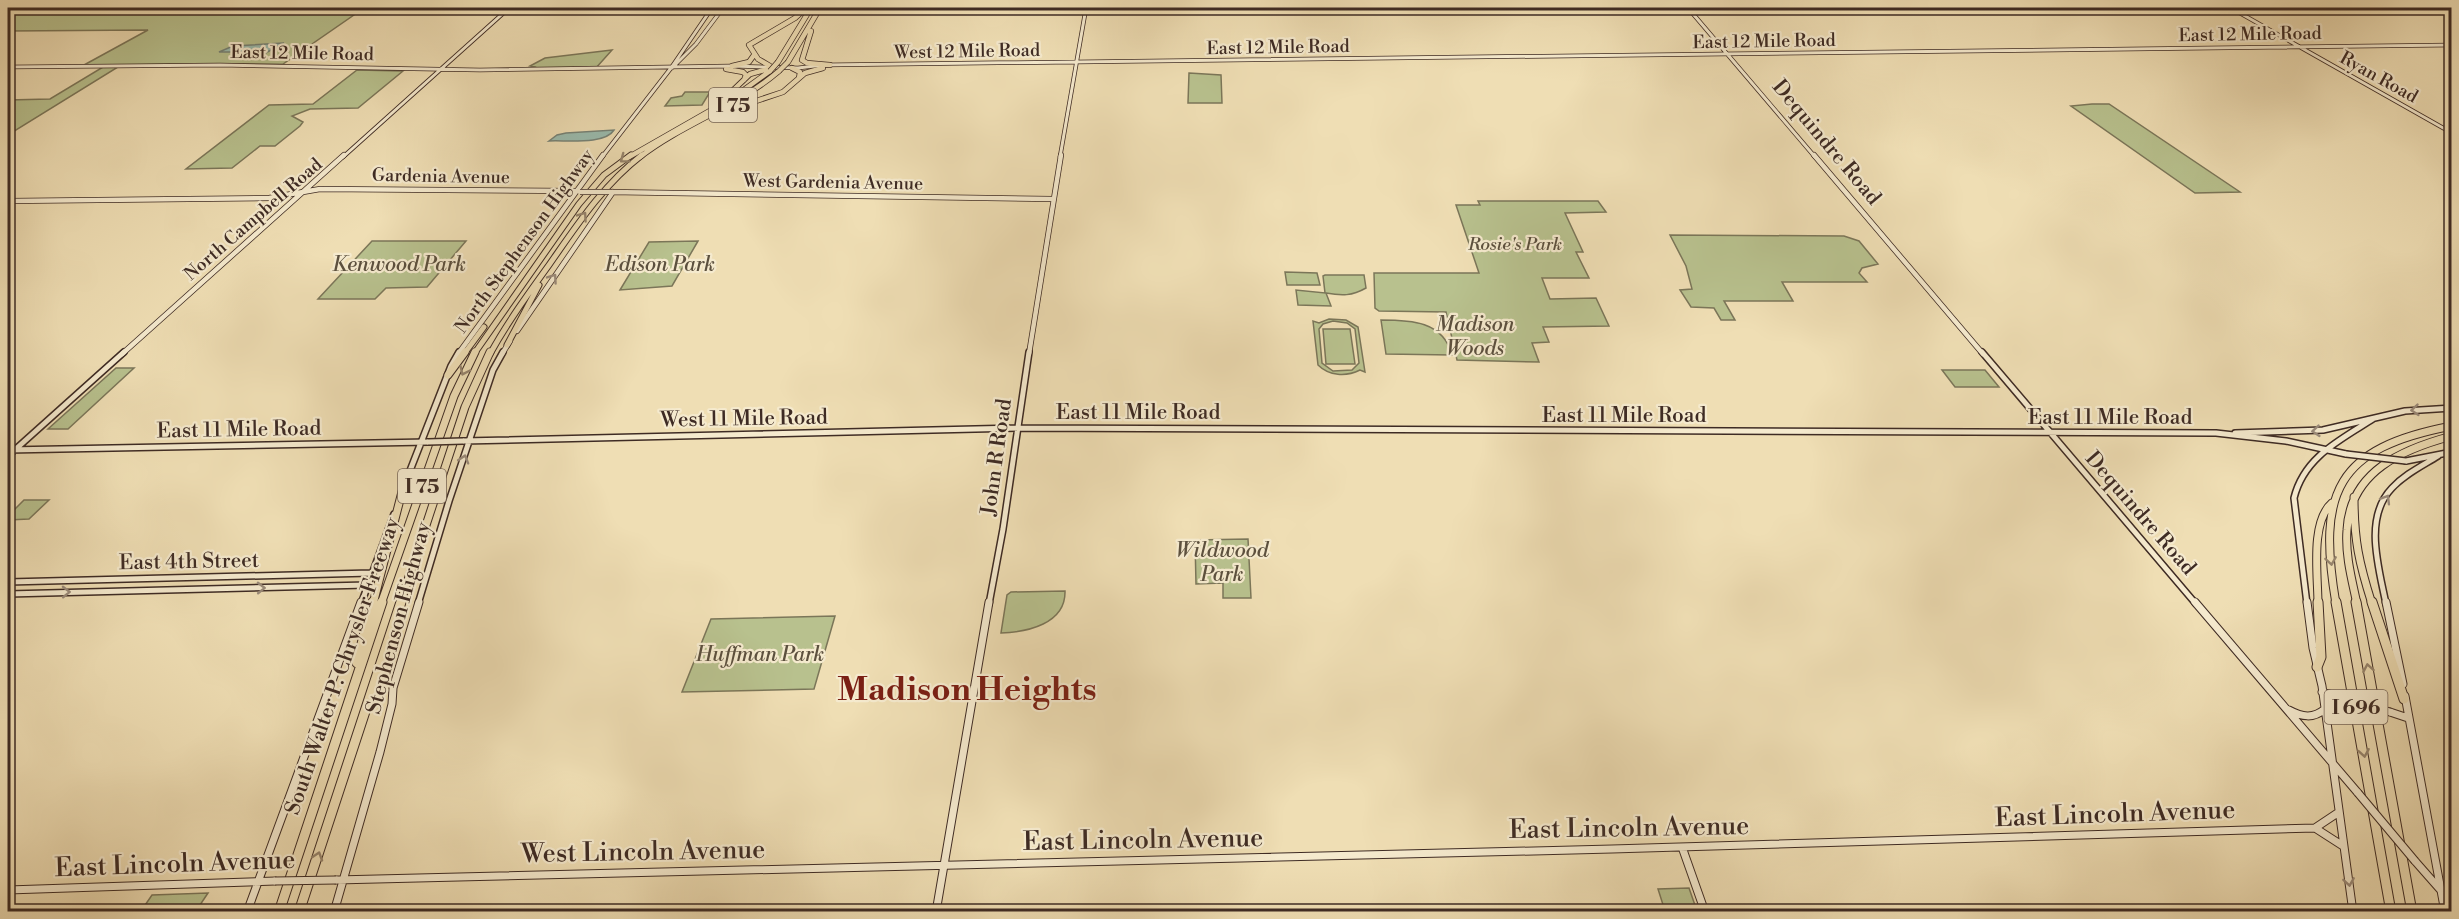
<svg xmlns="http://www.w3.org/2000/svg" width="2459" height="919" font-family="'Libre Bodoni',serif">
<rect width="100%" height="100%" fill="#efdeb4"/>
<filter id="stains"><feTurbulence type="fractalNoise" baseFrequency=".00333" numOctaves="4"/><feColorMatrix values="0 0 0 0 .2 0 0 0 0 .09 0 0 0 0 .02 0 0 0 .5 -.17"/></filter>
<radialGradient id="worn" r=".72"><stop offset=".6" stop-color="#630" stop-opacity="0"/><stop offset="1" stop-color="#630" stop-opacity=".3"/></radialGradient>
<!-- green -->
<path fill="#b8c18e" stroke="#7b7659" stroke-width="1.5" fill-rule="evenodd" d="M8 8H364L283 64 84 65 148 30 8 31Z
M1092 8H1237V10L1092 11Z
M612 50 595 69H533L535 67 530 66 545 58Z
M103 67H118L8 135V100L50 99Z
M357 70 403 71 358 108 310 109 292 116 303 122 300 126 275 146H260L232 168 186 169 269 105 313 104Z
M1189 73 1221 75 1222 103H1188Z
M685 92H710L702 105 665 106 671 98 682 96Z
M2092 104H2109L2240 192 2195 193 2071 106Z
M1478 201H1598L1606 212 1565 213 1583 252H1576L1589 278H1542L1550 299 1596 298 1609 326 1543 327 1549 342 1532 343 1539 362 1457 360 1446 312 1379 311 1375 308 1374 273H1479L1456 205H1480Z
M1670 235 1844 236 1859 241 1878 264 1862 268 1859 273 1867 282H1782L1793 301H1724L1735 320H1721L1714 308 1691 307 1680 290 1692 289 1686 266Z
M372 241H466L427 287 386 288 375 299H318Z
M698 241 672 286 620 290 649 242Z
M1285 272 1317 273 1320 285H1287Z
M1325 275H1364L1366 288C1352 296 1342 296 1326 293L1331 306 1298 305 1296 290 1325 293 1323 276Z
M1329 319 1346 320 1358 327 1365 372 1360 370C1346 377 1329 376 1318 365L1313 321 1319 323ZM1333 321 1347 323 1355 329 1359 363 1352 370 1333 371 1322 363 1319 329 1323 324Z
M1381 320C1411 320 1443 321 1452 355L1386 354Z
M1323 329H1350L1355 364H1326Z
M116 368H134L68 429H48Z
M1942 370H1985L1999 387H1955Z
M24 500H49L29 519 8 520V516Z
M1248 539 1251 598H1223V583L1196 584 1195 540Z
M1065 591C1066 624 1027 632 1001 633L1007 595 1011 592Z
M835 616 814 689 682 692 711 619Z
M1689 888 1697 911H1665L1658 889Z
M208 893 196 911H141L152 895Z"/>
<!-- water -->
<path fill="#9abcaf" stroke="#758277" stroke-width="1.5" d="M284 43 262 55 240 52H219L233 46Z
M614 130C605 145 566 140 549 141L557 135 566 133Z"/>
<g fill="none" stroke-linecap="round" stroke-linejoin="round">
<!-- secondary-far3 casing -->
<g stroke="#3e2b24" stroke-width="4.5">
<path id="secondary-far3" d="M1688 8 1815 157
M2231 8 2452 133
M8 67 220 65 480 70 732 66 798 68 823 65 2452 45
M672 68 696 44 723 8
M343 157 509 8
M602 157 671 68 712 8
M1060 157 1086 8"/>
</g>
<!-- secondary-far2 casing -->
<g stroke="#3e2b24" stroke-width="6">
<path id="secondary-far2" d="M1814 155 1983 354
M610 192 1052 199
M269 198 320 189 575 191
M8 201 270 198
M517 331 613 192
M122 354 344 155
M458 354 603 155
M502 354 510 341
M1029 354 1061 155"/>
</g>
<!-- secondary-far1 casing -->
<g stroke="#3e2b24" stroke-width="8">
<path id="secondary-far1" d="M1982 352 2196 604
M2235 433 2323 430 2405 411 2452 408
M463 441 1018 428 2216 433 2286 441 2346 454
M8 450 428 442
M8 456 124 352
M2406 461 2452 452
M402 491 451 366 459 352
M8 582 371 573
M8 594 367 585
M361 604 394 514
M418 604 449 501 493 370 503 352
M989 604 1003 529 1029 352
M2307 604 2294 498C2304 457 2340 440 2373 419
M2386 604C2379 568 2363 518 2392 488 2405 474 2422 466 2438 456"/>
</g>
<!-- secondary casing -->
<g stroke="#3e2b24" stroke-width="9">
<path id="secondary" d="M2195 602 2358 793
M2307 602 2313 648 2322 686 2353 912
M2386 602 2403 684
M2322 692 2340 697
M2405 696 2445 912
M2289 710C2302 717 2313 719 2325 709
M2390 712 2408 718
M2315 828 2339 812
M1682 847 1705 912
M2415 861 2452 903
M336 880 1612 849 2315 828 2343 846
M8 890 275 881
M247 912 361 602
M334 912 380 752 392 704 393 688 419 602
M936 912 989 602"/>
</g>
<!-- highway-far3 casing -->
<g stroke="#3e2b24" stroke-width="6">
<path id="highway-far3" d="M802 60 811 31
M802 60 807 63 830 65
M778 62 811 8
M788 62 820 8
M732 66 749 62 754 55
M770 66 758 59 749 45 795 18 806 8
M792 68 800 72 799 78
M726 69 743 72 746 75 744 80
M725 98 750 74 772 68
M732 109 783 92 805 73 823 68
M629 157 734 97 770 71
M640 157C684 123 737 107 779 71"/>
</g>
<!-- highway-far2 casing -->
<g stroke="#3e2b24" stroke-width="7">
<path id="highway-far2" d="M507 345 539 285
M464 354 484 327
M474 354 579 204 604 175 631 155
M490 354C507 323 528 294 549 265 577 225 603 185 642 155"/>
</g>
<!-- highway-far1 casing -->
<g stroke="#3e2b24" stroke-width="9">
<path id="highway-far1" d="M448 375 465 352
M2354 497C2354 540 2359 563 2372 604
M373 604 403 488
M381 604 454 396 475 352
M400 604 465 407 490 352
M2318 604C2318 576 2310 522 2332 503
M2336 604C2317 492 2336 448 2452 426
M2357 604C2352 580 2345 555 2347 530 2350 471 2403 449 2452 436"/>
</g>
<!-- highway casing -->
<g stroke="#3e2b24" stroke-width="11">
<path id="highway" d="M2336 602 2391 912
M2356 602 2412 912
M2372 602 2404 699
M357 663 373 602
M2317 667 2321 657 2318 602
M279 912 382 602
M299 912 401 602"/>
</g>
<!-- secondary-far3 -->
<use href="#secondary-far3" stroke="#f5eace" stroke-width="3"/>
<!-- secondary-far2 -->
<use href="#secondary-far2" stroke="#f5eace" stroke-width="4.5"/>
<!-- secondary-far1 -->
<use href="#secondary-far1" stroke="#f5eace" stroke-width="5"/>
<!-- secondary -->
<use href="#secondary" stroke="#f5eace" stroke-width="7"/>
<!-- highway-far3 -->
<use href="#highway-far3" stroke="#efdeb4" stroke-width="4.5"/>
<!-- highway-far2 -->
<use href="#highway-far2" stroke="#efdeb4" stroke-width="5"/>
<!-- highway-far1 -->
<use href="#highway-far1" stroke="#efdeb4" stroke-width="7"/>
<!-- highway -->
<use href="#highway" stroke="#efdeb4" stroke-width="9"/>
<!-- secondary-bridge-far2 casing -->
<g stroke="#3e2b24" stroke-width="6" stroke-linecap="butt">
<path id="secondary-bridge-far2" d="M580 192H609"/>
</g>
<!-- secondary-bridge-far1 casing -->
<g stroke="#3e2b24" stroke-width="8" stroke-linecap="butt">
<path id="secondary-bridge-far1" d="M428 442 463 441
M2346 454 2406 461"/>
</g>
<!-- secondary-bridge casing -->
<g stroke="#3e2b24" stroke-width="9" stroke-linecap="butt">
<path id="secondary-bridge" d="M2340 697 2390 712
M2358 793 2415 861
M275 881 336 880"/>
</g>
<!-- highway-bridge casing -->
<g stroke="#3e2b24" stroke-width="6" stroke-linecap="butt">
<path id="highway-bridge" d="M770 71 778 62
M779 71 788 62"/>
</g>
<!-- secondary-bridge-far2 -->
<use href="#secondary-bridge-far2" stroke="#f5eace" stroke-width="4.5"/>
<!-- secondary-bridge-far1 -->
<use href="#secondary-bridge-far1" stroke="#f5eace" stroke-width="5"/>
<!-- secondary-bridge -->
<use href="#secondary-bridge" stroke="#f5eace" stroke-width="7"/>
<!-- highway-bridge -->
<use href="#highway-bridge" stroke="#efdeb4" stroke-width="4.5"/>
</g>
<!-- one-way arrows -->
<defs><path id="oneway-chevron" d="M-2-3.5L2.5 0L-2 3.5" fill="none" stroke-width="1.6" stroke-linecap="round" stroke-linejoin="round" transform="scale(1.5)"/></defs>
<g stroke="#96846c">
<use href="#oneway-chevron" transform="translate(624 159) rotate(143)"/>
<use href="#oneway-chevron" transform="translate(583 216) rotate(-55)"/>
<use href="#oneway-chevron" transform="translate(464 371) rotate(115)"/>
<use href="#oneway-chevron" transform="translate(2331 561) rotate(81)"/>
<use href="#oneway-chevron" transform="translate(2368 668) rotate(-100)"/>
<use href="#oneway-chevron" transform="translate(2364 753) rotate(80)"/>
<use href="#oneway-chevron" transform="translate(318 856) rotate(-72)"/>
</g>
<g stroke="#9a8a79">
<use href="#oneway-chevron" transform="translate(553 278) rotate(-55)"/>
<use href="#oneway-chevron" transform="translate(2415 410) rotate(175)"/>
<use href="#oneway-chevron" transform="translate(2316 431) rotate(175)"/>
<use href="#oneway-chevron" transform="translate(464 459) rotate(-73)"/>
<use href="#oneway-chevron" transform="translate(2386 499) rotate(-59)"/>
<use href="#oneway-chevron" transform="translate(261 588) rotate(-1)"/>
<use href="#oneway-chevron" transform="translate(66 592) rotate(-1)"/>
<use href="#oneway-chevron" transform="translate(2349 882) rotate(81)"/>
</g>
<g text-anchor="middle" stroke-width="4.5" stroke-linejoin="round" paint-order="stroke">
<!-- far-street labels -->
<g font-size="18" fill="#3e2b24" stroke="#f5eace">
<text transform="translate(2250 34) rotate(-1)" y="6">East 12 Mile Road</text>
<text transform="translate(1764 41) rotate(-1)" y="6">East 12 Mile Road</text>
<text transform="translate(1278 47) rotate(-1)" y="6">East 12 Mile Road</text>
<text transform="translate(967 51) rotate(-1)" y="6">West 12 Mile Road</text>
<text transform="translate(302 53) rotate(1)" y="6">East 12 Mile Road</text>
<text transform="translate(2379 77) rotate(29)" y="6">Ryan Road</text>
<text transform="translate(441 176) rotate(1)" y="6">Gardenia Avenue</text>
<text transform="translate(833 182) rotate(1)" y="6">West Gardenia Avenue</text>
<text transform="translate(253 219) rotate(-41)" y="6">North Campbell Road</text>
<text transform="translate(524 241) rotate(-54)" y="6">North Stephenson Highway</text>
</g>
<!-- far-park labels -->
<g font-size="18" font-style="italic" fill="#5c503e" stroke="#f5eace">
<text x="1515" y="250">Rosie's Park</text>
</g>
<!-- shield labels -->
<g fill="#f5eace" stroke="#756457" stroke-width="1.5">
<rect x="709" y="88" width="48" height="34" rx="4.5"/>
<rect x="398" y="469" width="48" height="34" rx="4.5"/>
<rect x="2324.5" y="690" width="63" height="34" rx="4.5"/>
</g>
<g font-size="20" font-weight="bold" fill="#3e2b24">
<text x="733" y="112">I 75</text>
<text x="422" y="493">I 75</text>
<text x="2356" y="714">I 696</text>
</g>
<!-- street labels -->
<g font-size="21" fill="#3e2b24" stroke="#f5eace">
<text transform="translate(1827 142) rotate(50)" y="7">Dequindre Road</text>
<text x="1138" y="419">East 11 Mile Road</text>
<text x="1624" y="422">East 11 Mile Road</text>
<text x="2110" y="424">East 11 Mile Road</text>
<text transform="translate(744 418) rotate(-1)" y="7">West 11 Mile Road</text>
<text transform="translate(239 429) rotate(-1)" y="7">East 11 Mile Road</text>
<text transform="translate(996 457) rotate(-82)" y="7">John R Road</text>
<text transform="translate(2141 513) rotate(49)" y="7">Dequindre Road</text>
<text transform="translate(189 561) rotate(-1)" y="7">East 4th Street</text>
<text transform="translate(398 618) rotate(-75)" y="7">Stephenson Highway</text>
<text transform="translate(342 666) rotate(-71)" y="7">South Walter P. Chrysler Freeway</text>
</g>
<!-- park labels -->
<g font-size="21" font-style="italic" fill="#5c503e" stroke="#f5eace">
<text x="399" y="271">Kenwood Park</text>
<text x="660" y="271">Edison Park</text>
<text x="1475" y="331">Madison<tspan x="1475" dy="24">Woods</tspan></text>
<text x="1222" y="557">Wildwood<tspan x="1222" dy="24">Park</tspan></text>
<text x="760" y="661">Huffman Park</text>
</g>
<!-- near-street labels -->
<g font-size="26" fill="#3e2b24" stroke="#f5eace">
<text transform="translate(2115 813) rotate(-2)" y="9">East Lincoln Avenue</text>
<text transform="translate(1629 827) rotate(-1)" y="9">East Lincoln Avenue</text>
<text transform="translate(1143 839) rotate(-1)" y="9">East Lincoln Avenue</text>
<text transform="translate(643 851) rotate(-1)" y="9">West Lincoln Avenue</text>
<text transform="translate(175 863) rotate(-2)" y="9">East Lincoln Avenue</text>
</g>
<!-- near-district labels -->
<g font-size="33" font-weight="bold" fill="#7a1f14" stroke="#f5eace">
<text x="967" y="700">Madison Heights</text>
</g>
</g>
<!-- margin -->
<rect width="2459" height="919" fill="none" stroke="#efdeb4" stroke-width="30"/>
<rect x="9" y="9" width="2441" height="901" fill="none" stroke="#3e2b24" stroke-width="3"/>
<rect x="15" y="15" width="2429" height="889" fill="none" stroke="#3e2b24" stroke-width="1.5"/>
<rect width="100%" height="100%" filter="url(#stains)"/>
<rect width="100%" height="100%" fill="url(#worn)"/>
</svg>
